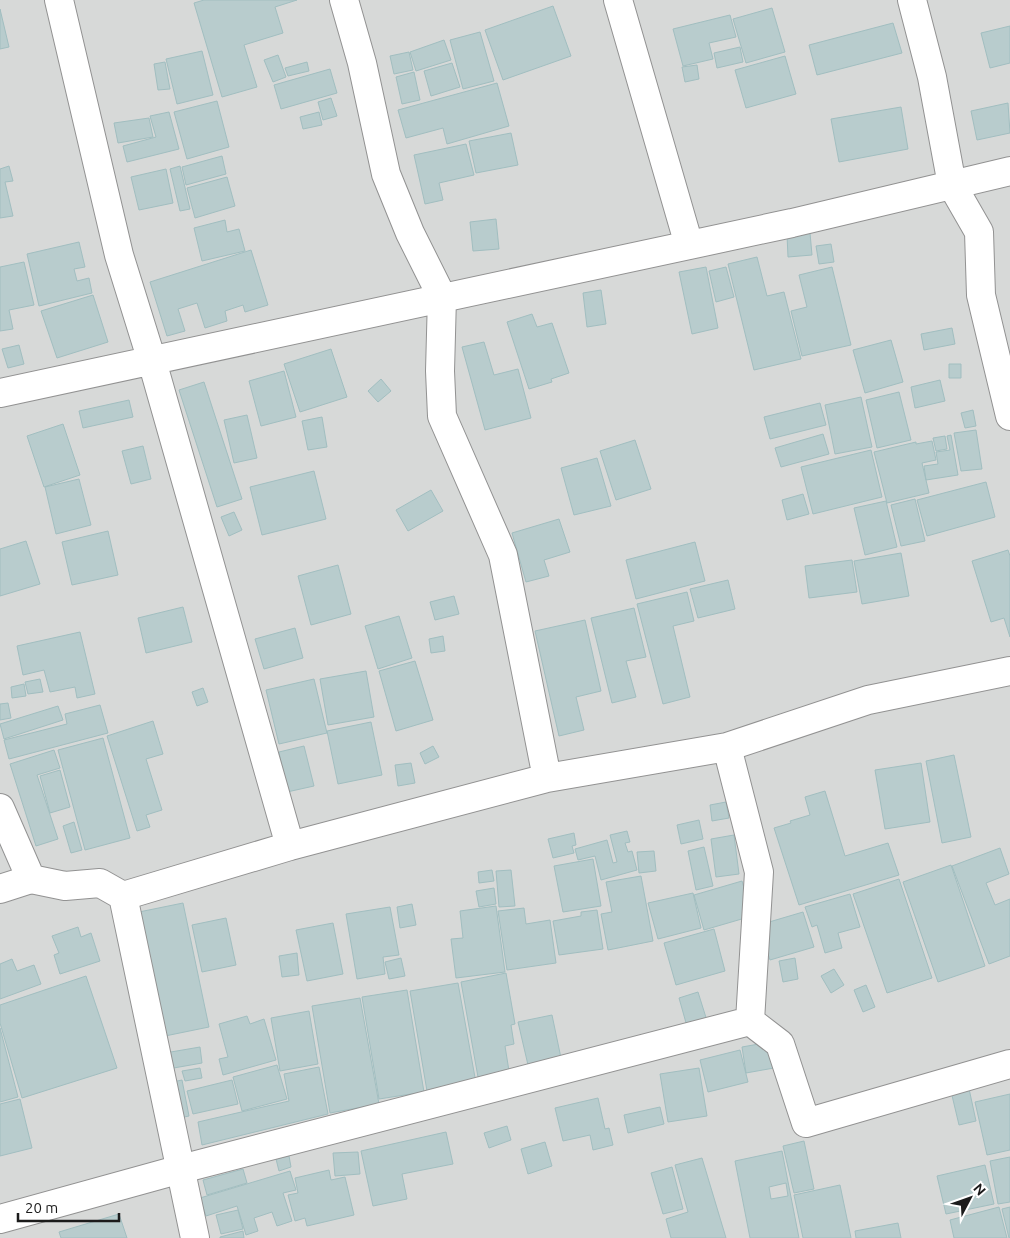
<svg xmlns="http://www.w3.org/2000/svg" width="1010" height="1238" font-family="Ubuntu,sans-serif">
<rect width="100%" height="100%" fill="#dfe9ed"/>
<!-- residential -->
<path fill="#d7d9d8" d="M0 0H1010V1238H0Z"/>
<!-- building -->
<path fill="#b8cccd" stroke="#a1bec0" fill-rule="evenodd" d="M204 0H297L275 7 283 33 244 45 257 87 222 97 194 3Z
M553 6 571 56 503 80 485 30Z
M772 8 785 52 746 63 733 19Z
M0 9 9 47 0 49Z
M730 15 736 37 709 43 713 59 683 66 673 29Z
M893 23 902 53 817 75 809 45Z
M1010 26V63L990 68 981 33Z
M480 32 494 81 463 89 450 40Z
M444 40 451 60 416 71 410 52Z
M740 47 743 62 717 68 714 53Z
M202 51 213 95 177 104 166 59Z
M409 52 413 70 394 74 390 56Z
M278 55 286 77 273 82 264 60Z
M785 56 796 94 746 108 735 70Z
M165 62 170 89 158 90 154 64Z
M307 62 309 71 288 76 285 68Z
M452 63 460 87 431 96 424 71Z
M697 65 699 79 685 82 682 67Z
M330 69 337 93 281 109 274 85Z
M414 72 420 100 402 104 396 77Z
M497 83 509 126 447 144 443 128 406 138 398 110Z
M331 98 337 116 323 120 318 102Z
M217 101 229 147 187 159 174 112Z
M1008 103 1010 133 977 140 971 111Z
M901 107 908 149 839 162 831 119Z
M169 112 179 149 127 162 123 146 156 137 150 116Z
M319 112 322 125 303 129 300 117Z
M149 118 153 137 118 143 114 123Z
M511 133 518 165 476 173 469 141Z
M466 144 474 175 439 183 443 200 425 204 414 155Z
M222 156 226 174 186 185 182 167Z
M9 166 13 181 5 182 13 216 0 218V169Z
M180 166 190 209 180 211 170 169Z
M166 169 173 203 139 210 131 177Z
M227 177 235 206 195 218 187 188Z
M496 219 499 249 473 251 470 222Z
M225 220 227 232 239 229 245 251 202 261 194 228Z
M810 233 812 255 788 257 787 235Z
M79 242 85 267 74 269 77 281 89 278 92 293 39 306 27 254Z
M831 244 834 262 819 264 816 246Z
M251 250 268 305 245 312 243 305 225 311 227 321 205 328 197 303 178 309 185 331 167 336 150 282Z
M757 257 767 296 784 292 801 359 754 370 728 264Z
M24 262 34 305 9 310 13 329 0 331V267Z
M706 267 718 328 692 334 679 272Z
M726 267 734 297 716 302 709 271Z
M832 267 851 345 802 356 791 311 807 307 799 275Z
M601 290 606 324 587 327 583 293Z
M93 295 108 342 57 358 41 311Z
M532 314 537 327 552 323 569 373 551 379 552 382 529 389 507 322Z
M952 328 955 344 924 350 921 334Z
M891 340 903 382 865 393 853 350Z
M484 342 494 375 518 369 531 418 485 430 462 347Z
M19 345 24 364 8 368 2 349Z
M331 349 347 397 300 412 284 364Z
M949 364H961V378H949Z
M284 371 296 417 261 426 249 381Z
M381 379 391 391 378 402 368 391Z
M940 380 945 401 915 408 911 387Z
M204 382 242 499 217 507 179 390Z
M899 392 911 440 877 448 866 400Z
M861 397 872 447 835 454 825 405Z
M129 400 133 417 83 428 79 411Z
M820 403 826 425 770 439 764 417Z
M973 410 976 426 965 428 961 413Z
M247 415 257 458 234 463 224 420Z
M322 417 327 447 308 450 302 421Z
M63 424 80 475 44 487 27 436Z
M976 430 982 469 961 471 954 433Z
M823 434 829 454 781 467 775 448Z
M951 435 958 475 926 480 924 466 938 464 936 452 950 450 947 436Z
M945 436 947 449 936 451 933 438Z
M635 440 651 489 616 500 600 451Z
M932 441 936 460 922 463 929 493 887 503 874 452 916 442V444Z
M143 446 151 479 131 484 122 451Z
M871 450 882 497 813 514 801 467Z
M597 458 611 506 574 515 561 468Z
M314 471 326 519 262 535 250 487Z
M79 479 91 525 56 534 45 487Z
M986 482 995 517 927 536 917 500Z
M431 490 443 511 408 531 396 510Z
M803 494 809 514 787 520 782 500Z
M915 499 925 541 901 546 891 505Z
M886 501 897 547 865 555 854 508Z
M234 512 242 530 229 536 221 517Z
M559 519 570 552 544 560 549 576 526 582 512 533Z
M108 531 118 575 72 585 62 542Z
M26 541 40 584 0 596V549Z
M695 542 705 581 636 599 626 560Z
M1008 550 1010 556V637L1004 618 991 622 972 561Z
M901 553 909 596 862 604 854 561Z
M852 560 857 592 809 598 805 566Z
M338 565 351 614 311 625 298 576Z
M728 580 735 609 698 618 690 589Z
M687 592 694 621 673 626 690 697 663 704 637 604Z
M454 596 459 614 435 620 430 602Z
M183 607 192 642 146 653 138 618Z
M634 608 646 657 626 661 636 697 612 703 591 618Z
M399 616 412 658 378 669 365 626Z
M585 620 601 691 576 697 584 730 559 736 535 631Z
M295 628 303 658 264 669 255 639Z
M80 632 95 694 77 698 75 687 50 692 44 670 23 675 17 646Z
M443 636 445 651 431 653 429 639Z
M415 661 433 720 396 731 379 671Z
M366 671 374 717 328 725 320 679Z
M40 679 43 692 28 694 25 682Z
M314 679 327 733 279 744 266 690Z
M24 684 26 696 12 698 11 687Z
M203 688 208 702 197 706 192 692Z
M8 703 11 718 0 720V704Z
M100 705 108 733 9 759 4 740 67 724 65 714Z
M58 706 63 720 4 739 0 724Z
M153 721 163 754 146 759 162 810 146 815 150 827 137 831 107 736Z
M371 722 382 775 338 784 327 731Z
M103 738 130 838 85 850 58 750Z
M304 746 314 786 287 792 279 752Z
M433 746 439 757 425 764 420 753Z
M54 750 60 768 37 775 58 839 36 846 10 764Z
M954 755 971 837 942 843 926 761Z
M411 763 415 783 398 786 395 765Z
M921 763 930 822 885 829 875 770Z
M60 770 70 807 50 813 40 776Z
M825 791 845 856 888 843 899 875 799 905 774 828 791 823 790 821 810 815 805 797Z
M726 802 729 818 712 821 710 805Z
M699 820 703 839 681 844 677 825Z
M74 822 82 850 71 853 63 826Z
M627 831 630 842 625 843 628 852 632 851 637 870 601 880 595 856 578 860 575 849 607 840 613 863 617 862 610 835Z
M574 833 576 845 572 846 574 853 553 858 548 839Z
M734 835 739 874 716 877 711 839Z
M704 847 713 886 696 890 688 851Z
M1000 848 1009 874 986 883 995 905 1010 899V956L989 964 952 866Z
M654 851 656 871 639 873 637 852Z
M593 859 601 906 563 912 554 866Z
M951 865 985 966 938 982 903 882Z
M492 870 494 881 479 883 478 872Z
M511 870 515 906 499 907 496 871Z
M641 876 653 941 608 950 601 914 612 912 606 882Z
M899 879 932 978 887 993 853 894Z
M742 881 752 916 704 930 694 895Z
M494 888 496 904 479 907 476 891Z
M693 893 701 928 658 939 648 903Z
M850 894 860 927 838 933 842 948 825 953 817 925 812 927 805 907Z
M183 903 209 1027 165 1036 139 912Z
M412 904 416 925 400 928 397 907Z
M496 906 505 972 456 978 451 939 463 938 460 911Z
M390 907 399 955 383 957 385 974 357 979 346 914Z
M524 908 526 924 550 920 556 963 507 970 498 911Z
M597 910 603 949 559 955 553 921 581 916V912Z
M803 912 814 947 770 960 759 925Z
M226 918 236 965 202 972 192 925Z
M333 923 343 974 307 981 296 930Z
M78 927 81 937 91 933 100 961 60 974 54 955 59 953 52 936Z
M714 929 725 971 676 985 664 943Z
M297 953 299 975 282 977 279 956Z
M401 958 405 976 389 979 385 962Z
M795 958 798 979 783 982 779 961Z
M12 959 17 971 34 965 41 984 0 999V964Z
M834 969 844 985 831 993 821 976Z
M506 973 515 1024 511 1025 514 1044 505 1046 509 1071 478 1077 461 982Z
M86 976 117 1068 22 1098 0 1023V1005Z
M458 983 476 1083 427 1091 410 991Z
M866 985 875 1007 863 1012 854 990Z
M407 990 424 1092 379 1099 362 997Z
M698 992 708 1024 688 1030 679 998Z
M360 998 379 1104 330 1113 312 1006Z
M309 1011 318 1064 280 1071 271 1018Z
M552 1015 561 1058 528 1065 518 1022Z
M247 1016 250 1024 264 1019 276 1060 223 1075 219 1059 228 1057 219 1024Z
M0 1028 18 1097 0 1102Z
M770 1042 774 1068 746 1073 742 1047Z
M200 1047 202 1063 168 1069 165 1053Z
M740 1050 748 1082 708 1092 700 1060Z
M277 1065 287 1099 242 1111 233 1077Z
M319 1067 328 1114 202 1145 198 1122 289 1101 284 1074Z
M200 1068 202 1078 185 1081 182 1071Z
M699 1068 707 1116 668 1122 660 1074Z
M182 1080 189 1116 175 1119 168 1083Z
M232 1080 238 1104 193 1114 187 1091Z
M968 1084 976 1121 959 1125 950 1087Z
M1010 1094V1150L987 1155 975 1102Z
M598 1098 605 1129 609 1128 613 1145 593 1150 590 1135 563 1141 555 1108Z
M20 1099 32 1148 0 1156V1104Z
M660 1107 664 1124 628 1133 624 1115Z
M507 1126 511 1140 489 1148 484 1133Z
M446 1132 453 1164 402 1174 407 1199 373 1206 361 1151Z
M804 1141 814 1189 794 1193 783 1146Z
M545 1142 552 1166 528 1174 521 1149Z
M782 1151 799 1238H750L735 1161ZM786 1183 788 1196 771 1199 769 1187Z
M358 1152 360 1174 335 1176 333 1153Z
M289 1156 291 1167 279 1171 276 1159Z
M1010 1157V1202L998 1204 990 1161Z
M702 1158 726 1238H671L666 1219 688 1212 675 1165Z
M985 1165 994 1204 946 1214 937 1176Z
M672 1167 683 1209 663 1214 651 1173Z
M243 1169 247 1183 207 1195 203 1180Z
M329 1170 331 1180 345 1177 354 1215 307 1226 305 1218 295 1221 288 1195 298 1193 295 1178Z
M290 1171 296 1190 283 1193 292 1221 277 1226 272 1212 254 1218 258 1231 246 1235 237 1206 206 1216 200 1198Z
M840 1185 851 1238H803L794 1195Z
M999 1207 1007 1238H954L950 1220Z
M1010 1207V1238H1009L1002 1209Z
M238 1210 243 1229 221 1234 216 1215Z
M119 1214 127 1238H61L59 1232Z
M898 1223 901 1238H856L855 1231Z
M243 1231 244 1238H220V1237Z"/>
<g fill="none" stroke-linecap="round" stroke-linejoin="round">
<!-- minor casing -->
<g stroke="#929292" stroke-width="30">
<path id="minor" d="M59 0 119 255 152 361 290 846
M344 0 362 63 386 174 410 233 442 297 440 371 442 416 503 555 547 778
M618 0 689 245
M912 0 932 77 952 185 979 232 981 295 1010 416
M0 393 792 223 1010 171
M727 747 759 872 750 1021 780 1044 806 1123 1010 1064
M0 889 31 879
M123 896 290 846 547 778 727 747 868 700 1010 671
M0 1219 181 1169 750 1021"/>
</g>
<!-- tertiary casing -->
<g stroke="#929292" stroke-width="30">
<path id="tertiary" d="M0 808 31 879 65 886 100 883 123 896 195 1238"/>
</g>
<!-- minor -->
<use href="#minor" stroke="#fff" stroke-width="28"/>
<!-- tertiary -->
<use href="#tertiary" stroke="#fff" stroke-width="28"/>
</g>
<!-- north arrow -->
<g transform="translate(970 1198) rotate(49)" stroke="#ffffff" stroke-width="4" paint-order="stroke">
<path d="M0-4L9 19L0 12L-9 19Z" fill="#1b1b1b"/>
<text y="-8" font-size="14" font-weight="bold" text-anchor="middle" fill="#1b1b1b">N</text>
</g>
<!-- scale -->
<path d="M18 1213v8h101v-8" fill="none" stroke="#1b1b1b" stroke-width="2.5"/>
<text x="25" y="1213" font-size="15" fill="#1b1b1b" stroke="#ffffff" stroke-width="4" paint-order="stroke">20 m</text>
</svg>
